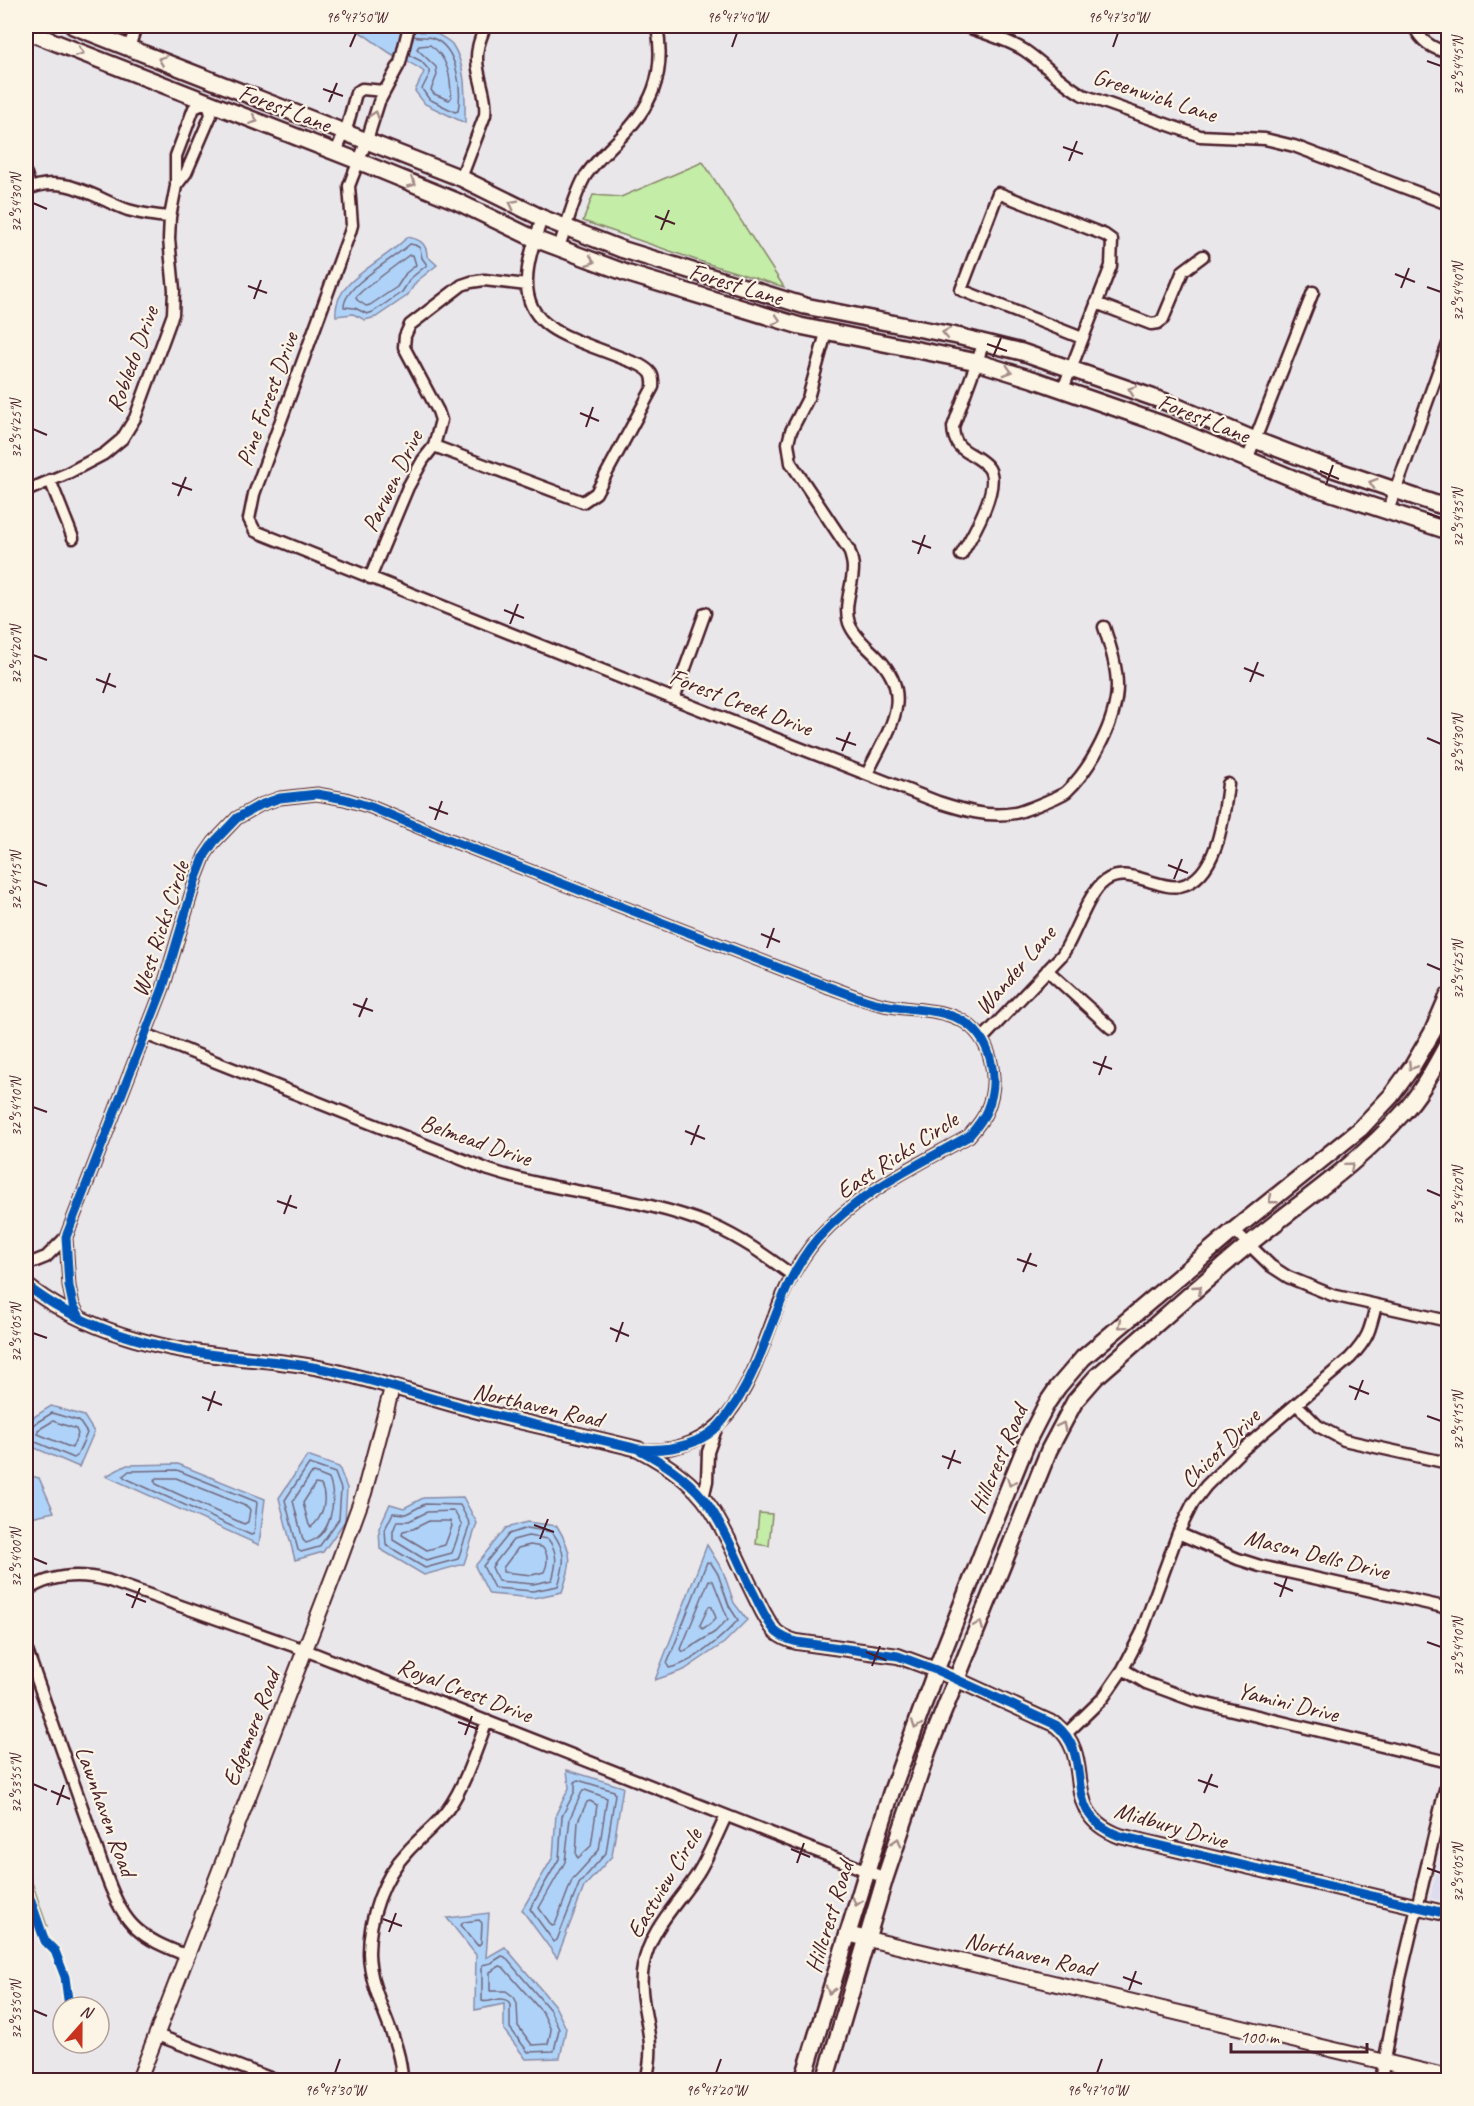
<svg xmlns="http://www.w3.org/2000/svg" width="1474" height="2106" font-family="Caveat,sans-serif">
<rect width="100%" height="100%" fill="#eae7eb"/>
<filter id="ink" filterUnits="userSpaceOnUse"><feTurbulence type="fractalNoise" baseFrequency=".0167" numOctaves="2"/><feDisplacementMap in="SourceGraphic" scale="12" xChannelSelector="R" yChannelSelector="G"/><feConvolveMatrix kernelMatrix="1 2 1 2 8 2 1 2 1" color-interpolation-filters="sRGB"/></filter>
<g filter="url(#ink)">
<!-- built -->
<path fill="#deddef" d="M1448 1824V1902L1430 1898Z"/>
<!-- green -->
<path fill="#c4eda8" stroke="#87866a" stroke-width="1.5" d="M703 162 784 287 699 261 583 221 593 195 621 197Z
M759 1513 772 1514 769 1546 756 1544Z
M26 1865 47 1926 26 1934Z"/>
<!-- water -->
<path fill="#afd3f8" stroke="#878ba6" stroke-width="1.5" d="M349 26H403L421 32 432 31C438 35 447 39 452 44 467 66 465 98 465 123L425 104 415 91 424 72C414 63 402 60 390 53 376 44 364 33 349 26Z
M407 237C419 239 427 243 427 256L437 265 416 282 407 296 376 317 365 320 353 314 336 316C332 280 388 260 407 237Z
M51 1406 84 1416 94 1432 79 1467 28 1445 26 1438V1422Z
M307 1456 339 1467 347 1488 345 1521 323 1552 295 1560 279 1498Z
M178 1464 265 1499 259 1545 106 1476 127 1465Z
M26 1475 39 1478 54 1512 26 1518Z
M463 1497 477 1523 464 1564 424 1575 380 1549 379 1528 390 1504 404 1508 423 1498Z
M527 1522 557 1526C574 1554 572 1562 562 1592L533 1598 489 1594 475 1566 506 1528Z
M707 1545 723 1571 734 1603 747 1620 724 1643 684 1670 655 1680Z
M567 1770 623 1787 612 1856 584 1887 557 1958 522 1910 553 1857 556 1814 569 1788Z
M489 1913 486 1958 505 1947 555 2006 566 2028 560 2058 526 2059 504 2030V2004L475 2010 476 1955 447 1918Z"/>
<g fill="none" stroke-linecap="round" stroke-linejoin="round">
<!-- shore -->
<path stroke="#72677d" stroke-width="1.5" d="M430 45C448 57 451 77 451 98L449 100 434 94 431 90 437 75 436 67 417 49 419 46Z
M409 55 421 61 429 70V75L422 89 429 99 455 112 458 111C462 89 458 47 432 38 427 36 420 38 414 36
M410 244 415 245 420 248 422 258 427 265 411 278 402 292 373 312 367 314 355 308 344 307C344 285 394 259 410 244Z
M409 255H413L416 265 406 273 397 287 370 305 366 306 357 300 356 297 362 291Z
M53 1421 76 1429 78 1434 72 1448 38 1434V1430Z
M26 1426H31L52 1413 79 1421 87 1433 77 1456 74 1458 26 1438
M309 1464 335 1473 341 1489 339 1519 319 1547 301 1552 298 1550 285 1500Z
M177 1470 257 1502 254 1534 251 1535 125 1478 123 1476 129 1471Z
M314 1473 329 1479C338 1500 331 1537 306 1543L303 1540 293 1501 311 1474Z
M157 1478H176L248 1507 250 1510 248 1522 244 1524 156 1484 154 1480Z
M315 1484 321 1485C328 1499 323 1518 311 1527L309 1525 303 1503Z
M425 1504 460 1505 470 1524 458 1559 425 1568 386 1545 385 1529 393 1513 406 1514Z
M454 1511 462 1525 452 1553 426 1560 393 1540V1531L397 1521H409L427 1512Z
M429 1521H450L452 1526 445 1545 427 1550 402 1535 403 1531 413 1529Z
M527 1528 552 1532C567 1551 565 1564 558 1586L533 1591 494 1588 483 1566 509 1534Z
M528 1536 548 1539C558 1552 557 1564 552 1580L533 1584 498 1581 492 1567 513 1540Z
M530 1545 542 1547C549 1554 548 1564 544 1572L532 1575 503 1572V1568L518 1548Z
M707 1562 711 1563 718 1574 729 1606 738 1620C723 1637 692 1664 669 1668L667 1664Z
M709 1580 713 1581 728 1619 715 1632 683 1652 681 1649Z
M709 1606 712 1607 716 1618 709 1625 702 1629 700 1625Z
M578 1780 614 1791 615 1794 606 1853 579 1884 557 1940 554 1942 530 1909 559 1859 562 1816 575 1791V1782Z
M585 1790 607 1798 599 1850 572 1880 555 1925 552 1926 539 1908 565 1862 570 1818 582 1792Z
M590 1801 597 1805 591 1846 578 1858 576 1855 578 1821 587 1802Z
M479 1920 482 1923 481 1943 478 1946 461 1925 464 1922Z
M502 1956 505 1957 550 2010 559 2029 554 2051 528 2052 510 2028V2005L508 2001C499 1995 490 2004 482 2001V1965L491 1963Z
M500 1966 503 1967 543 2013 551 2030 548 2044 532 2045 518 2026 517 2003 514 1997 506 1991H490V1972Z"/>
<!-- minor casing -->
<g stroke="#4a1f2b" stroke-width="15">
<path id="minor" d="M409 26 400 63 379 102 367 140 352 178 349 186 352 225 350 232 254 494 249 519 255 531 674 699 938 802C963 810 988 818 1015 813 1022 812 1061 796 1066 792 1091 769 1117 720 1117 686 1117 666 1110 646 1104 627
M964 26C984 33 1006 39 1024 50 1045 64 1061 83 1083 95L1200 136 1265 139 1294 146 1448 204
M1414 26C1421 42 1432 48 1448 53
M129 48 136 26
M336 152 348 123 356 93 362 89 384 91
M26 174 30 187
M461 178 485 115C488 92 473 71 478 48 479 41 483 33 485 26
M26 190C62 172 95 198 128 210 142 214 155 216 170 217
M558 249C567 227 574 194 586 175 595 162 606 152 617 141 652 107 666 75 657 26
M1096 303 1151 324 1158 323 1163 319 1183 271 1203 256
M826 333 808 398 791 431 788 443 790 456 791 463 849 550C851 556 853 562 853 568 853 587 843 605 849 623 854 637 869 648 878 658 917 698 886 733 867 774
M1063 389 1111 266 1112 240 1105 235 998 193 961 290 1082 338
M434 446 583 502 596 493 653 387C654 375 651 371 640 365 625 359 609 353 593 347 560 334 526 323 527 281 527 260 536 237 542 218
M1247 460 1313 292
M50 480 73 538
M26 491 68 473 104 454 122 439 135 418 173 314 174 290 169 239 170 217 176 186V156L194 108 208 102 211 115 186 173 176 186
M1388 511 1448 344
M961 555C971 538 1004 483 987 466 972 450 954 454 953 427L984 342
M370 578 408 487 423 460 434 446 441 420 438 411 404 347 405 336 410 325 462 285 471 282 484 280 527 285
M674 699 705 613
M1047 970 1111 1028
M145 1034 489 1170C562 1194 640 1196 711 1225 741 1238 766 1256 792 1275
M982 1039 1062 955C1075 936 1088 892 1105 881 1119 871 1135 877 1149 881 1159 884 1170 888 1180 886 1218 878 1224 815 1228 784
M1234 1230 1271 1266 1288 1277 1332 1295 1448 1321
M26 1265 46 1257 66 1237
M81 1319 73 1305 69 1286 66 1237 163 988 196 878 205 855 214 842 237 818 260 805 280 798 317 794 345 799 371 807 440 836 823 985C842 991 861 1000 880 1004 906 1011 937 1007 961 1020 992 1037 1000 1079 987 1110 983 1120 976 1128 969 1136 916 1166 859 1192 818 1238 799 1260 784 1289 774 1317 749 1384 729 1454 642 1450
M1296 1404 1318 1426 1344 1440 1448 1463
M703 1498 707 1481 708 1452 716 1429
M1178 1533 1238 1559 1260 1566 1448 1608
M26 1591C50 1575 79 1573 107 1580L305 1650 885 1878
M26 1648 107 1878C126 1928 139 1937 188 1956
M1123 1669 1146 1683 1195 1701 1448 1762
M1066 1734 1103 1698 1123 1669 1141 1634 1178 1533 1193 1503 1206 1486 1240 1452 1350 1358C1368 1339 1370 1331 1376 1305
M157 2035 275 2080
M402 2080C401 2036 370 1998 369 1953 369 1918 383 1877 407 1852 420 1837 437 1825 448 1809 466 1783 476 1750 487 1721
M646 2080C649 2069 651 2056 650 2044 648 2019 638 1992 643 1967 650 1928 677 1905 698 1873 709 1855 717 1835 726 1816
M1381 2080 1400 1979 1448 1777"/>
</g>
<!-- tertiary casing -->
<g stroke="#4a1f2b" stroke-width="18">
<path id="tertiary" d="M26 1285C79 1327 149 1347 216 1355 252 1360 288 1361 324 1369 375 1380 424 1397 474 1410 528 1424 583 1435 638 1449 665 1463 692 1481 709 1506 728 1533 740 1567 755 1596 761 1608 767 1622 776 1632 782 1637 789 1640 797 1642L898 1656 936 1670 1056 1725C1098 1760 1056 1812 1120 1836L1448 1914
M847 1934 1448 2077
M139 2080 338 1564 364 1493 392 1388"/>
</g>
<!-- secondary casing -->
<g stroke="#4a1f2b" stroke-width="20">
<path id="secondary" d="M73 26 461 178 542 218 621 249 805 306 957 336 1022 352 1166 402 1255 440 1321 465 1448 508
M26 31 358 161 456 201 535 239 629 274 800 326 977 362 1035 380 1165 425 1311 486 1448 531
M803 2080 891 1793 936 1670 985 1546 1028 1440 1047 1403 1058 1387 1083 1358 1234 1230 1360 1129 1391 1096 1412 1067 1432 1033 1448 996
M825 2080 885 1878 928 1750 1049 1450 1075 1401 1096 1377C1147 1333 1196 1288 1248 1245 1300 1202 1356 1166 1401 1115 1421 1094 1434 1068 1448 1043"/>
</g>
<!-- minor -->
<use href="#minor" stroke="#fcf5e5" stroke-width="10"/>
<!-- tertiary -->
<use href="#tertiary" stroke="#fcf5e5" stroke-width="14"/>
<!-- secondary -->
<use href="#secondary" stroke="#fcf5e5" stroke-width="15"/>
<!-- cycleway casing -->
<g stroke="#fcf5e5" stroke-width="13">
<path id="cycleway" d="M26 1285C79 1327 149 1347 216 1355 252 1360 288 1361 324 1369 375 1380 424 1397 474 1410 528 1424 583 1435 638 1449 665 1463 692 1481 709 1506 728 1533 740 1567 755 1596 761 1608 767 1622 776 1632 782 1637 789 1640 797 1642L898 1656 936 1670 1056 1725C1098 1760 1056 1812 1120 1836L1448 1914
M81 1319 73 1305 69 1286 66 1237 163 988 196 878 205 855 214 842 237 818 260 805 280 798 317 794 345 799 371 807 440 836 823 985C842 991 861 1000 880 1004 906 1011 937 1007 961 1020 992 1037 1000 1079 987 1110 983 1120 976 1128 969 1136 916 1166 859 1192 818 1238 776 1286 770 1352 735 1404 729 1412 723 1423 715 1429 693 1448 665 1451 638 1449
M26 1887 42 1933 45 1941 55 1951 65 1977 69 2007"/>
</g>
<!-- cycleway -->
<use href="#cycleway" stroke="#0057b8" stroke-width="9"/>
</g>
<!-- one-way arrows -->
<defs><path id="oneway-chevron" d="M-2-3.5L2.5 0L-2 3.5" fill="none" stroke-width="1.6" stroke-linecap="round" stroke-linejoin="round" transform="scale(1.5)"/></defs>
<g stroke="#a38a88">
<use href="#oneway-chevron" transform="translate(80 52) rotate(21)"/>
<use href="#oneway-chevron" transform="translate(162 60) rotate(-159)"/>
<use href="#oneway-chevron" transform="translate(375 115) rotate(-72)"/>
<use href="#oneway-chevron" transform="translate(254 120) rotate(21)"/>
<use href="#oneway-chevron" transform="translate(412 183) rotate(22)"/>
<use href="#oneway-chevron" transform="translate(513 204) rotate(-153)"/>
<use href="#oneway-chevron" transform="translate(591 261) rotate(20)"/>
<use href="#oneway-chevron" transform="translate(777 320) rotate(16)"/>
<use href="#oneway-chevron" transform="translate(946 333) rotate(-169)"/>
<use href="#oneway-chevron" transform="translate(1008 371) rotate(17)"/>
<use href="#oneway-chevron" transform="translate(1132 390) rotate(-160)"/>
<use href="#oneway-chevron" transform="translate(1373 483) rotate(-162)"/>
<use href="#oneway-chevron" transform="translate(1412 1066) rotate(123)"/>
<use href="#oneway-chevron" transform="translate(1350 1166) rotate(-40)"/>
<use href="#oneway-chevron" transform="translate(1272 1200) rotate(142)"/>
<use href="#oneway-chevron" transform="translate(1198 1289) rotate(-41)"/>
<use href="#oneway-chevron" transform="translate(1122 1325) rotate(140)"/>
<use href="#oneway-chevron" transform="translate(1062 1426) rotate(-63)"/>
<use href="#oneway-chevron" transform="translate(1011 1482) rotate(112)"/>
<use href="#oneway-chevron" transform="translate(979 1625) rotate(-68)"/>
<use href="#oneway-chevron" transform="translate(916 1725) rotate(110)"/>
<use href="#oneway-chevron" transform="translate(897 1842) rotate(-72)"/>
<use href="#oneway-chevron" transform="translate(857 1902) rotate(108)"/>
<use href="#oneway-chevron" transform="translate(830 1990) rotate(107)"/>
</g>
</g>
<!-- ticks -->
<path fill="none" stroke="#4a1f2b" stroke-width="2" d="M350 47 356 33M732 47 737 33M1113 47 1118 33M1427 61 1441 66M323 89 343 96M329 102 337 83M1063 147 1083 154M1069 161 1077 141M33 203 47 209M655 216 675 224M661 230 669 210M1395 274 1415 282M248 286 267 293M1427 287 1441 292M1401 288 1409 268M254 299 261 280M987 344 1007 351M993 357 1001 338M580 413 599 421M586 427 593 407M33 429 47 435M1320 471 1339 479M172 483 192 490M1326 485 1333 465M178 496 186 477M1427 513 1441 518M912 541 931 548M918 554 925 535M504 610 524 618M510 624 518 604M33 655 47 660M1244 668 1264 676M96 679 116 687M1250 682 1258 662M103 693 110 673M836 738 856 745M1427 738 1441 744M842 751 850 732M429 807 448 814M435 820 442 801M1168 865 1188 873M1174 879 1182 859M33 881 47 886M761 934 780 942M767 948 774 928M1427 964 1441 970M353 1004 373 1011M359 1017 367 998M1093 1062 1112 1069M1099 1075 1106 1056M33 1107 47 1112M685 1131 705 1139M691 1145 699 1125M1427 1190 1441 1196M277 1201 297 1208M284 1214 291 1195M1017 1259 1037 1266M1023 1272 1031 1253M610 1328 629 1336M33 1333 47 1338M616 1342 623 1322M1349 1386 1369 1394M202 1397 222 1405M1355 1400 1363 1380M208 1411 215 1391M1427 1416 1441 1421M942 1456 961 1463M948 1469 955 1450M534 1525 554 1532M540 1539 548 1519M33 1558 47 1564M1274 1583 1293 1591M126 1594 146 1602M1280 1597 1287 1577M132 1608 140 1588M1427 1642 1441 1647M866 1652 886 1660M872 1666 880 1646M458 1722 478 1729M465 1735 472 1716M1198 1780 1218 1787M33 1784 47 1790M51 1791 70 1799M1204 1793 1212 1774M57 1805 64 1785M791 1849 810 1857M797 1863 804 1843M1427 1868 1441 1873M383 1919 402 1926M389 1932 396 1913M1123 1977 1142 1984M1129 1990 1136 1971M33 2010 47 2016M335 2073 340 2059M716 2073 721 2059M1097 2073 1102 2059"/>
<g text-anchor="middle" stroke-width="4.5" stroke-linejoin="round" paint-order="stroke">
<!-- street labels -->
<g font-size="24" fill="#4a1f2b" stroke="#fcf5e5">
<text transform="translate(1155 95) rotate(18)" y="8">Greenwich Lane</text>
<text transform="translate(285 108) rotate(21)" y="8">Forest Lane</text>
<text transform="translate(736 284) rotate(17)" y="8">Forest Lane</text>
<text transform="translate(132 359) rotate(-70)" y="8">Robledo Drive</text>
<text transform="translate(267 399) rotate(-70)" y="8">Pine Forest Drive</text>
<text transform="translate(1204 418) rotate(22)" y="8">Forest Lane</text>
<text transform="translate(392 481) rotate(-64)" y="8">Parwen Drive</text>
<text transform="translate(741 702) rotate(21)" y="8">Forest Creek Drive</text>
<text transform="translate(160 929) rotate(-72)" y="8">West Ricks Circle</text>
<text transform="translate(1015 970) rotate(-49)" y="8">Wander Lane</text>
<text transform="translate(476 1140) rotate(19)" y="8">Belmead Drive</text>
<text transform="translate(897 1155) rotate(-33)" y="8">East Ricks Circle</text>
<text transform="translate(538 1405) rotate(13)" y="8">Northaven Road</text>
<text transform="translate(1220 1448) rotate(-45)" y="8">Chicot Drive</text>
<text transform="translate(998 1459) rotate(-67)" y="8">Hillcrest Road</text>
<text transform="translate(1317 1554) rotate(14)" y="8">Mason Dells Drive</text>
<text transform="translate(465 1690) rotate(21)" y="8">Royal Crest Drive</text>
<text transform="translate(1288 1702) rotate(14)" y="8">Yamini Drive</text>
<text transform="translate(251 1728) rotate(-69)" y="8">Edgemere Road</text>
<text transform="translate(106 1811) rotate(70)" y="8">Lawnhaven Road</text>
<text transform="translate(1171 1825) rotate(16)" y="8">Midbury Drive</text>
<text transform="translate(664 1883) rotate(-59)" y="8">Eastview Circle</text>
<text transform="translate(829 1917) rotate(-73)" y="8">Hillcrest Road</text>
<text transform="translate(1030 1954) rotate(13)" y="8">Northaven Road</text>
</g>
</g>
<!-- margin -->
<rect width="1474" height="2106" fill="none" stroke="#fcf5e5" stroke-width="66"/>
<!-- north arrow -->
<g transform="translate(81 2025) rotate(21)"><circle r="28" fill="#fcf5e5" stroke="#b59f9b" stroke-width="1.5"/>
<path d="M0-4.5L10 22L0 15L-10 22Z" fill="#c8321e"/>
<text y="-9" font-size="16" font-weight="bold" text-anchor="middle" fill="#4a1f2b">N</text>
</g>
<!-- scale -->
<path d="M1231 2043v9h136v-9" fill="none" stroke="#4a1f2b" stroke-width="3"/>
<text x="1240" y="2043" font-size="18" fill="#4a1f2b" stroke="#fcf5e5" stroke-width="4.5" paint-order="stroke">100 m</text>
<rect x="33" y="33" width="1408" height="2040" fill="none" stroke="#4a1f2b" stroke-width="2"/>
<g font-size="15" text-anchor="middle" fill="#4a1f2b">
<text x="356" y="22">96°47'50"W</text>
<text x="737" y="22">96°47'40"W</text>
<text x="1118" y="22">96°47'30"W</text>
<text transform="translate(1458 66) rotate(-90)" y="5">32°54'45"N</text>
<text transform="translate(16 203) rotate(-90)" y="5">32°54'30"N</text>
<text transform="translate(1458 292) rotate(-90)" y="5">32°54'40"N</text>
<text transform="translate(16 429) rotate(-90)" y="5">32°54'25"N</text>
<text transform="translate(1458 518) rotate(-90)" y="5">32°54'35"N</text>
<text transform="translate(16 655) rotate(-90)" y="5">32°54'20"N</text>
<text transform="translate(1458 744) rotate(-90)" y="5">32°54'30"N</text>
<text transform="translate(16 881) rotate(-90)" y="5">32°54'15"N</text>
<text transform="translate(1458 970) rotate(-90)" y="5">32°54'25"N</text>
<text transform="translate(16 1107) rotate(-90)" y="5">32°54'10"N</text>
<text transform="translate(1458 1196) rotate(-90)" y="5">32°54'20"N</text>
<text transform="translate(16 1333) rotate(-90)" y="5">32°54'05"N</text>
<text transform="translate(1458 1421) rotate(-90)" y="5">32°54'15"N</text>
<text transform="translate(16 1558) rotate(-90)" y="5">32°54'00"N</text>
<text transform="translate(1458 1647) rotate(-90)" y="5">32°54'10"N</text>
<text transform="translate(16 1784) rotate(-90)" y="5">32°53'55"N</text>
<text transform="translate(1458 1873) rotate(-90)" y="5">32°54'05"N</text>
<text transform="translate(16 2010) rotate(-90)" y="5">32°53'50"N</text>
<text x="335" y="2095">96°47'30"W</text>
<text x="716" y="2095">96°47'20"W</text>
<text x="1097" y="2095">96°47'10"W</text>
</g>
</svg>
